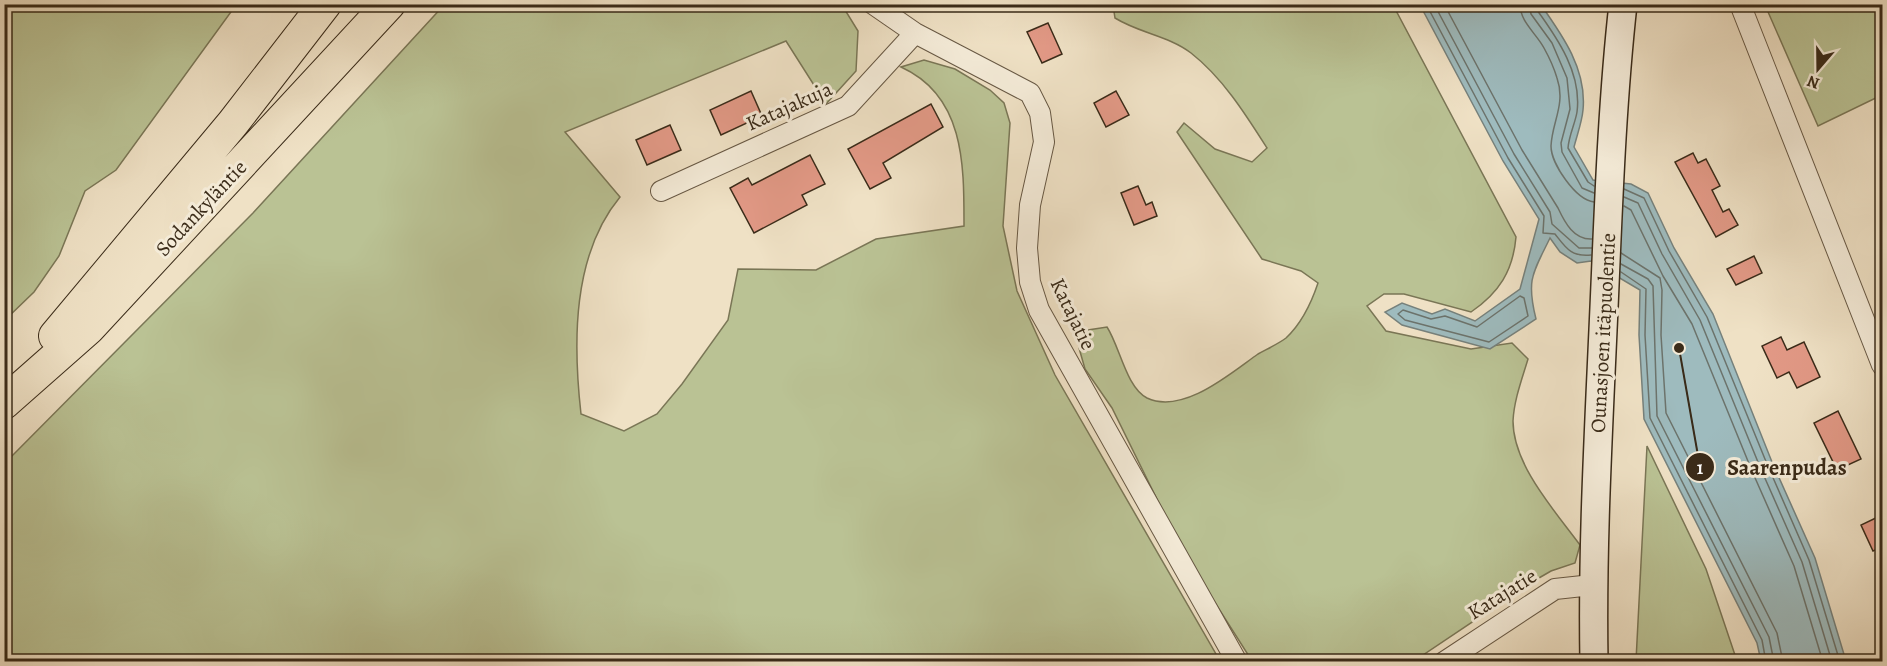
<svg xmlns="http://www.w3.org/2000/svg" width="1887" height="666" font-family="Alegreya,serif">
<rect width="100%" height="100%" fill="#efe1c5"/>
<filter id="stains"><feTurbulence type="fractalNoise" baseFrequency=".00333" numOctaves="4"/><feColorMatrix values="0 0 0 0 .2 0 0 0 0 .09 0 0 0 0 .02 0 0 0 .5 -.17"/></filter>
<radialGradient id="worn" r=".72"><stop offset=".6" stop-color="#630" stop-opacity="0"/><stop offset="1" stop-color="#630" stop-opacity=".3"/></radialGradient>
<!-- green -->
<path fill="#bac294" stroke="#7a7656" stroke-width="1.5" d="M5 4 236 5 116 170 85 191 59 256 34 292 5 320Z
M444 5H842L858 31 856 71 826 104 786 41 565 132 620 197C572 255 573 343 581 414L624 431 657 414 682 384 728 320 738 269 816 270 876 239 964 226C964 165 965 96 901 67L924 60 955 69 990 90 1004 103 1010 123 1003 226 1017 291 1055 375 1220 661H5V463L253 213Z
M1113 5H1393L1516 237C1513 271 1499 293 1471 312L1404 294H1384L1367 306 1386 331 1471 349 1512 343 1528 359C1522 379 1514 400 1513 421 1513 465 1555 511 1580 545L1575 563 1551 571 1532 582 1414 661H1252L1184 554 1112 408 1085 369 1079 348 1088 330 1107 327C1120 347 1126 387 1147 398 1183 415 1231 373 1258 354 1267 349 1278 344 1286 338 1301 324 1312 301 1318 283L1301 271 1262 259 1177 132 1184 123 1215 149 1252 162 1267 148C1246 115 1223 78 1191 53 1169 36 1139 33 1115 18Z
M1765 5H1882V95L1818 126Z
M1647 446 1706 569 1737 661H1636Z"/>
<!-- water -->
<path fill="#9ebbbe" stroke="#76817c" stroke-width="1.5" d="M1420 5H1541C1563 36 1587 70 1583 110 1582 122 1577 135 1574 147L1593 180 1631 184 1648 193 1674 248 1713 314 1772 462 1815 558 1846 661H1761L1757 643 1644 419 1639 335 1640 290 1591 261 1577 263 1560 252 1550 238C1533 273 1526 279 1536 319L1490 349 1402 325 1385 312 1402 303 1432 314 1445 309 1475 321 1520 289 1539 219 1503 161Z"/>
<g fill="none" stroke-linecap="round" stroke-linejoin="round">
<!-- shore -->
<path stroke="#6c736c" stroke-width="1.5" d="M1426 4 1508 158 1544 216 1543 233 1555 234C1566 248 1571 257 1591 255
M1434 4 1514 154 1550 212 1552 224 1579 248H1592
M1444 4 1522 150 1558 208C1565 223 1574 240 1592 239
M1520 4C1520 22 1536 33 1544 48 1549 57 1554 68 1557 78 1566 104 1552 122 1551 146 1551 164 1576 200 1594 202
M1529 4 1531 14 1552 43 1567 78 1570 109 1561 143 1562 152 1582 188 1594 193
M1536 4 1537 10C1558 39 1582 74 1577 112 1575 124 1569 135 1568 148L1588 182 1594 186
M1624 189 1644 198 1669 251 1707 317 1767 464 1809 560 1840 662
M1624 197 1638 203 1662 254 1700 320 1760 467 1802 562 1832 662
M1624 206 1631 210 1663 276 1692 324 1752 471 1794 566 1823 662
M1621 253 1660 278 1662 290 1661 335 1666 413 1777 633 1783 662
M1621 264 1648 279 1653 286 1657 416 1769 637 1774 662
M1621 272 1646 289 1645 335 1650 418 1762 640 1766 662
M1520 296 1524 298 1528 316 1489 342 1405 320 1398 314 1403 310 1431 319 1445 316 1477 327Z"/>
</g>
<!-- building -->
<path fill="#e29986" stroke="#3a2b19" stroke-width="1.5" d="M1048 23 1062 54 1042 63 1027 32Z
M751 91 762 116 721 135 710 110Z
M1116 91 1129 115 1106 127 1094 103Z
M931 104 943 127 883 163 891 178 870 189 848 149Z
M670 125 681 150 647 165 636 140Z
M1693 153 1698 163 1706 159 1720 186 1712 190 1723 212 1729 209 1738 225 1716 237 1675 162Z
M810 155 825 184 802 195 807 205 754 233 730 188 748 178 752 185Z
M1138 186 1146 205 1152 202 1157 216 1134 225 1121 193Z
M1754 256 1762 273 1736 285 1727 269Z
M1781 337 1787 350 1804 342 1820 377 1797 388 1789 372 1777 378 1762 346Z
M1838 411 1861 459 1837 470 1814 423Z
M1882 515V547L1873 551 1861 525Z"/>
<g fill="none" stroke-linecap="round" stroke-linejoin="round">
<!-- minor casing -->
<g stroke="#675844" stroke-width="22">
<path id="minor" d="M873 4 915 33 1030 93 1040 113 1044 142 1030 205 1027 248 1030 282 1039 310 1237 662
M1740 4 1882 365
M661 191 848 106 915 33
M1444 662 1555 589 1592 585"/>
</g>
<!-- secondary casing -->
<g stroke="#3a2b19" stroke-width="30">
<path id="secondary" d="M1594 662C1592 551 1598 441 1603 330 1608 222 1611 113 1623 4"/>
</g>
<!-- trunk casing -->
<g stroke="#3a2b19" stroke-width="34">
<path id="trunk" d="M55 336 233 123 325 4
M4 403 89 328 389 4"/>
</g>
<!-- minor -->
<use href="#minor" stroke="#f5ecd9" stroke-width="20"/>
<!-- secondary -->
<use href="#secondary" stroke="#f5ecd9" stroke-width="27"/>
<!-- trunk -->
<use href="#trunk" stroke="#efe1c5" stroke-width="32"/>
</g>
<g text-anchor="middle" stroke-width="6" stroke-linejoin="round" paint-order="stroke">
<!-- street labels -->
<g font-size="21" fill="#3a2b19" stroke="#f5ecd9">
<text transform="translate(789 106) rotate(-24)" y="7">Katajakuja</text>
<text transform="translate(201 208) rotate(-47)" y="7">Sodankyläntie</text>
<text transform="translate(1073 314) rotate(64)" y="7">Katajatie</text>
<text transform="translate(1603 333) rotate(-87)" y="7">Ounasjoen itäpuolentie</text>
<text transform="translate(1502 594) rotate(-32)" y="7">Katajatie</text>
</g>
</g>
<!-- callouts -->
<path fill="none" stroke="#3a2b19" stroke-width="2" d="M1679 348L1700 467"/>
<g fill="#3a2b19" stroke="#f5ecd9" stroke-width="2">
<circle cx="1679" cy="348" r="6"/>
<circle cx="1700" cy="467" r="15"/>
</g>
<g font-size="18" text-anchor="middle" font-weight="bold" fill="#fff">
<text x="1700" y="474">1</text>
</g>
<g font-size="22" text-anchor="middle" font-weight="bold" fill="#3a2b19" stroke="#f5ecd9" stroke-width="6" stroke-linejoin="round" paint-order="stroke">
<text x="1787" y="475">Saarenpudas</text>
</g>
<!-- margin -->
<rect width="1887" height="666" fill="none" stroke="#efe1c5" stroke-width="24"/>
<rect x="6" y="6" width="1875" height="654" fill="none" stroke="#3a2b19" stroke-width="3"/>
<rect x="12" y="12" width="1863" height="642" fill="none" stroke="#3a2b19" stroke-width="1.5"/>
<!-- north arrow -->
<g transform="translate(1818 69) rotate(200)" stroke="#f5ecd9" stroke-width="4.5" paint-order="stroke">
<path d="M0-4.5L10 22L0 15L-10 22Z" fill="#3a2b19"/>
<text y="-9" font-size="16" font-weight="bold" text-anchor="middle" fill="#3a2b19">N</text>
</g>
<rect width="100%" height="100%" filter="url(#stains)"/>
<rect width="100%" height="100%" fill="url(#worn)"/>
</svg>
